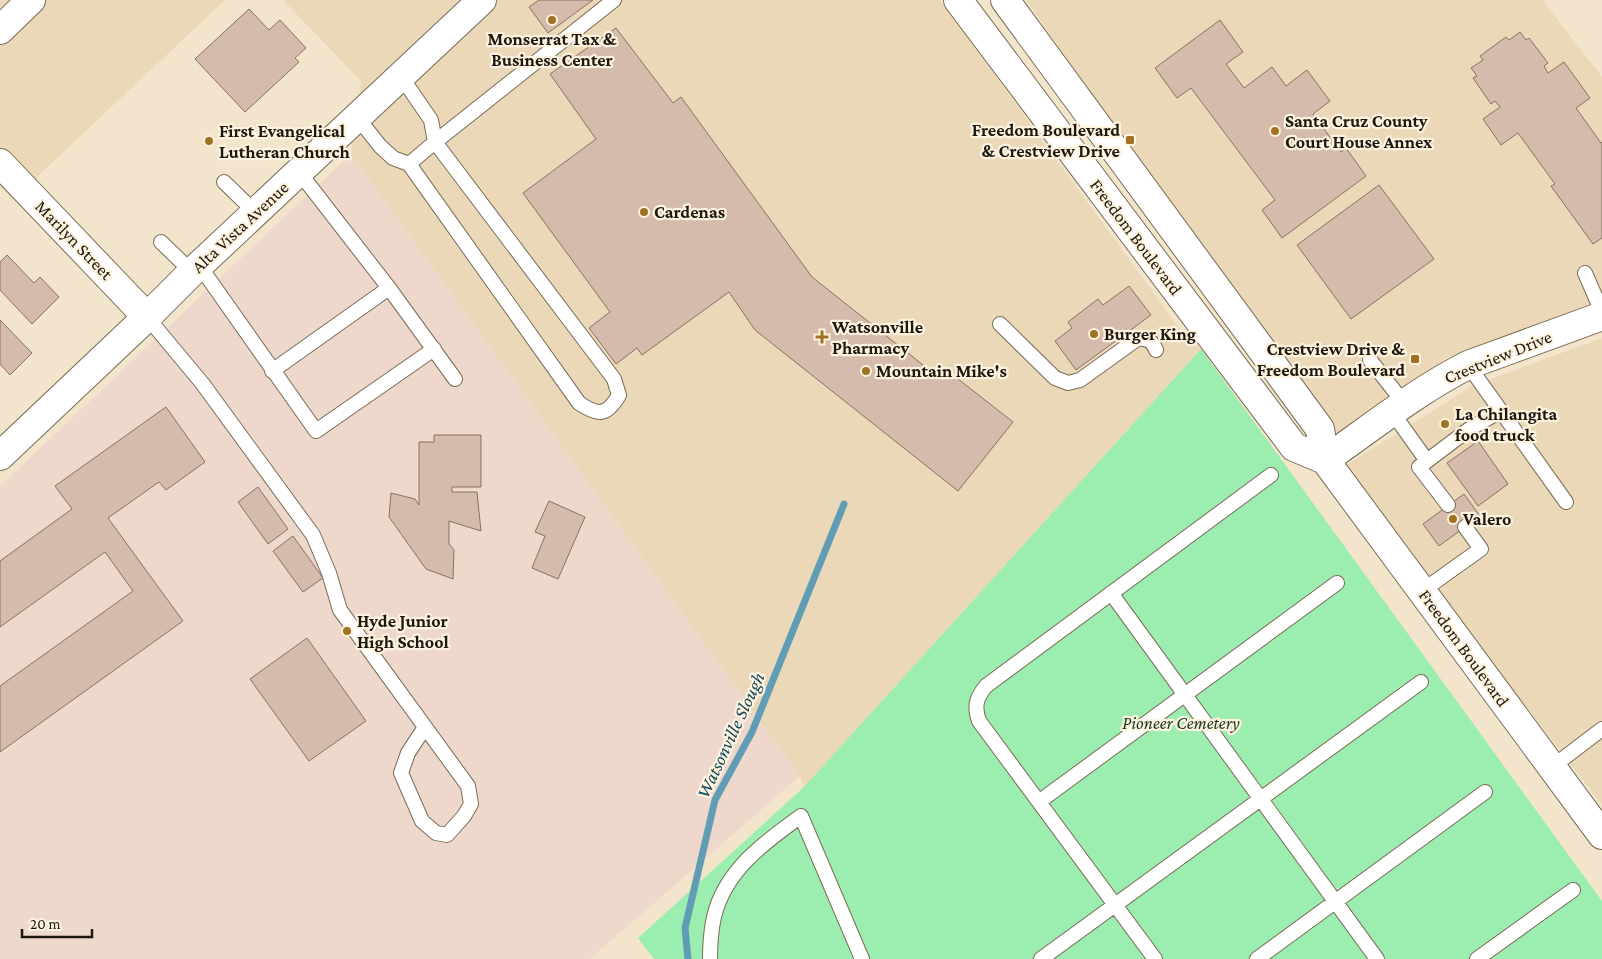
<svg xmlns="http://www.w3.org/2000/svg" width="1602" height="959" font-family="'Crimson Pro',serif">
<rect width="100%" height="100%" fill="#f3e5cc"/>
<!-- built -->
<path fill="#ead8b8" d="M0 0H225L39 175 22 208 0 186Z
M283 0H940L1185 336 1201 349 804 787 800 776 351 154 361 81Z
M1026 0H1542L1602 77V306L1446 358 1339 452Z
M1602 338V805L1342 468 1472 386Z"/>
<!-- education -->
<path fill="#eed8cc" d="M351 154 800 776 590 959H0V486Z"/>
<!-- green -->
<path fill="#9bedb0" d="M1201 349 1602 901V959H654L638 938 804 787Z"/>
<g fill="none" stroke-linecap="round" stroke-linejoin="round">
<!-- stream -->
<path stroke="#609cb4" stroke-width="7" d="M688 959 685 928 715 800 752 732 844 504"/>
</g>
<!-- building -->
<path fill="#d4bbab" stroke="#887163" d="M539 0H593L548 33 529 7Z
M249 9 269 30 280 20 306 48 295 58 299 62 245 112 195 59Z
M1220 20 1243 52 1226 64 1244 88 1272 67 1286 86 1307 70 1330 101 1313 114 1341 152 1346 148 1366 176 1282 238 1262 210 1275 200 1191 88 1177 98 1155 68Z
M616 28 673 103 681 97 812 277 937 376 944 368 1013 422 958 491 755 330 729 292 642 355 637 348 616 364 589 328 610 312 523 193 596 139 550 74Z
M1520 32 1526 40 1529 38 1548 63 1544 66 1548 73 1564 62 1590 98 1576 108 1601 143 1602 142V238L1593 244 1551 186 1555 184 1518 133 1501 145 1483 119 1500 107 1495 101 1491 104 1473 78 1477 76 1471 68 1483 60 1480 56 1506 37 1509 40Z
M1379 185 1434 259 1351 319 1297 245Z
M7 255 34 283 40 277 59 297 32 324 0 290V262Z
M1129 286 1151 315 1076 370 1055 341 1072 328 1068 322 1098 299 1103 305Z
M0 320 32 353 10 375 0 364Z
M166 407 205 462 166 490 159 482 108 518 183 621 0 752V686L133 591 105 552 0 627V561L72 509 55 486Z
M434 435H481V487H452V492H477L481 531 449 521V544L454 550 453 579 426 569 389 517 391 493 415 499 419 505V442H434Z
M1478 441 1508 484 1478 506 1447 463Z
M258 487 288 529 268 544 238 502Z
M1464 494 1480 516 1439 546 1423 524Z
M549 501 585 517 558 579 532 568 545 536 535 532Z
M293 536 323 578 303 592 273 551Z
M307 638 366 721 309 761 250 679Z"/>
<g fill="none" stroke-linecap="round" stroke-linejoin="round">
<!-- service casing -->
<g stroke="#796c56" stroke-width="16">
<path id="service" d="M357 117 380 146 393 158 409 164 435 142 431 120 400 75
M409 164 579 403C598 416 607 416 619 395L614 379 435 142 614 0
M299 172 389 288
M224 182 255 212
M161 242 192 272
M199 265 316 431 434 349
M1585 273 1602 312
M147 317 202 383 313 535 329 573 340 610 468 786 471 804 464 816 447 835 436 833 422 821 401 773 408 753 425 727
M1000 324 1055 378 1068 383 1080 380 1137 339C1147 338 1152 340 1156 350
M1370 360 1404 403
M1468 365 1566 502
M272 371 389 288 455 379
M1392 412 1427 461 1468 430 1500 411
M1427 461 1419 467 1448 505
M1422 591 1481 549 1465 527
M1111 593 1377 959
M1552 767 1602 729
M1040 801 1337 583
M710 959C710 945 711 930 714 917 725 870 765 842 801 816L862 959
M1041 959 1421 682
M1155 959 979 721C974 706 976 698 986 686L1271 475
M1257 959 1485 792
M1477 959 1573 890"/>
</g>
<!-- minor casing -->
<g stroke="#796c56" stroke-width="30">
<path id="minor" d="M0 30 31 0
M0 163 147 317
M0 456 147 317 192 272 482 0
M1325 460C1372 427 1417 391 1468 365L1602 316"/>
</g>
<!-- secondary casing -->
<g stroke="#796c56" stroke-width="30">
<path id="secondary" d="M958 0 1294 447 1325 460
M1005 0 1320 429 1325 460 1602 835"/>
</g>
<!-- service -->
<use href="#service" stroke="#fff" stroke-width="14"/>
<!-- minor -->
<use href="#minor" stroke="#fff" stroke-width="28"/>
<!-- secondary -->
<use href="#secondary" stroke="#fff" stroke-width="28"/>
</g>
<!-- markers -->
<g fill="#9f7223" stroke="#fef3df" stroke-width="2">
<circle cx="552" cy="20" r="5"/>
<circle cx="1275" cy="131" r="5"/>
<rect x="1125" y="135" width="10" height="10" rx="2.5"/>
<circle cx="209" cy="141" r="5"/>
<circle cx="644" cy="212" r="5"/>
<circle cx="1094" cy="334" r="5"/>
<path d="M819.5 329.5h5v5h5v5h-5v5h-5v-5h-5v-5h5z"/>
<rect x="1410" y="354" width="10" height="10" rx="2.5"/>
<circle cx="866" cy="371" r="5"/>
<circle cx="1445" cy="424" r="5"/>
<circle cx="1453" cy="519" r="5"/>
<circle cx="347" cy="631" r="5"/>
</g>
<g text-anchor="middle" stroke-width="4.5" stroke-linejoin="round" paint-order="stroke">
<!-- poi labels -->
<g font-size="18" font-weight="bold" fill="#1d180f" stroke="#fef3df" text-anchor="start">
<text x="552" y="45" text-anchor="middle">Monserrat Tax &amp;<tspan x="552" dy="21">Business Center</tspan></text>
<text x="1285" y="127">Santa Cruz County<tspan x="1285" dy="21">Court House Annex</tspan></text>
<text x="1120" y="136" text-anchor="end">Freedom Boulevard<tspan x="1120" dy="21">&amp; Crestview Drive</tspan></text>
<text x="219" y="137">First Evangelical<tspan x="219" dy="21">Lutheran Church</tspan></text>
<text x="654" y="218">Cardenas</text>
<text x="832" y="333">Watsonville<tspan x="832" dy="21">Pharmacy</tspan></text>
<text x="1104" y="340">Burger King</text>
<text x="1405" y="355" text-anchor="end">Crestview Drive &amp;<tspan x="1405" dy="21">Freedom Boulevard</tspan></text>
<text x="876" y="377">Mountain Mike's</text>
<text x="1455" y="420">La Chilangita<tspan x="1455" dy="21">food truck</tspan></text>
<text x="1463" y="525">Valero</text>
<text x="357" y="627">Hyde Junior<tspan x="357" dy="21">High School</tspan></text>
</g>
<!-- street labels -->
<g font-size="18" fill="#1d180f" stroke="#fef3df">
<text transform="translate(240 227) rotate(-43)" y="6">Alta Vista Avenue</text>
<text transform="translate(1136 237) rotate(53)" y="6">Freedom Boulevard</text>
<text transform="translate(74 240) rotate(46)" y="6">Marilyn Street</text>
<text transform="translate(1498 357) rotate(-22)" y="6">Crestview Drive</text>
<text transform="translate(1464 648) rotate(54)" y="6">Freedom Boulevard</text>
</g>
<!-- park labels -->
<g font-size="18" font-style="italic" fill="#13381f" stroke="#fef3df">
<text x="1181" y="729">Pioneer Cemetery</text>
</g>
<!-- water labels -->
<g font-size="19" font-style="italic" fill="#14485b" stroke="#fef3df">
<text transform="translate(730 735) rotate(-65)" y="7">Watsonville Slough</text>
</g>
</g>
<!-- scale -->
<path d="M22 929v8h70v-8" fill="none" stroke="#1d180f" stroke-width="2.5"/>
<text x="30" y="929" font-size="15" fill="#1d180f" stroke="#fef3df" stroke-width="4" paint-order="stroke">20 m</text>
</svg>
